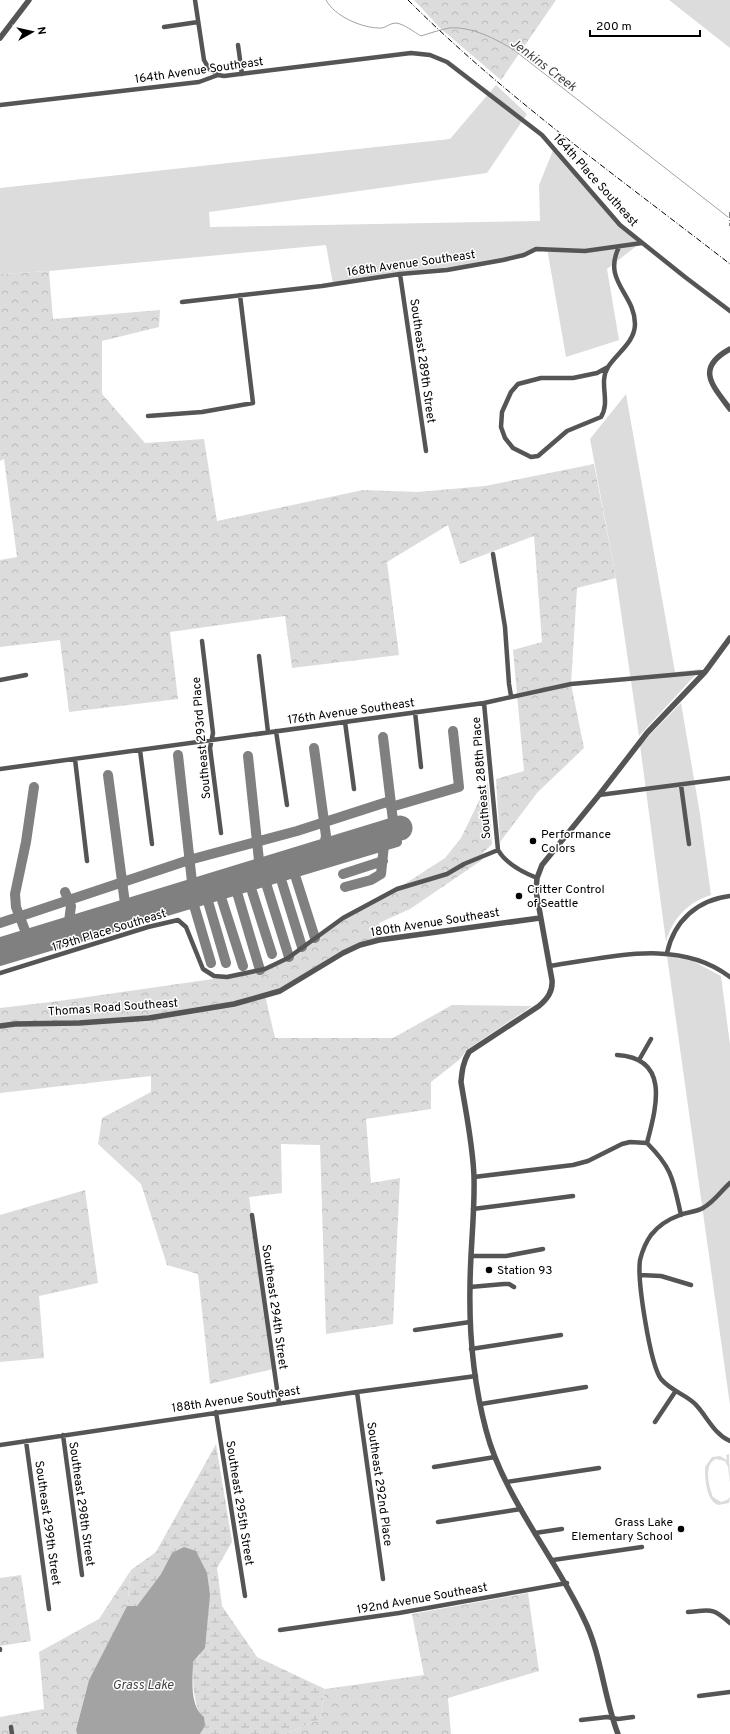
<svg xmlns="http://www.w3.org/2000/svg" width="730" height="1734" font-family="Overpass,sans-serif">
<defs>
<pattern id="forest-crowns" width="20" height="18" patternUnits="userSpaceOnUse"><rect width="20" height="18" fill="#dcdcdc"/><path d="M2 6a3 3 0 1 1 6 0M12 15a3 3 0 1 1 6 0" fill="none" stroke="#bbb"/></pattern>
<pattern id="wetland-marsh" width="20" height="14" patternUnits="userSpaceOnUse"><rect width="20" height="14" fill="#dcdcdc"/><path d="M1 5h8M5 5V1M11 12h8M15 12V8" fill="none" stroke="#bbb"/></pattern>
</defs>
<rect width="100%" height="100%" fill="#fff"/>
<!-- green -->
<path fill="#dcdcdc" d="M669 0H730V48Z
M496 85 527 114 487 173 209 212 210 227 540 221 539 185 554 148 639 244 607 269 619 340 566 357 547 248 536 249 493 262 333 284 326 245 49 271 0 274V188L450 139Z
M626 394 675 672 701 669 639 736 616 578 590 439Z
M681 703 700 814 711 895C688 902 672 919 666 942L640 745Z
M667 956 693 961 721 976 730 1045V1405Z
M729 1454 730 1483 728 1467 725 1461 716 1459C703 1464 709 1487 713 1497L721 1502 727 1500 730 1497 729 1503 718 1505C706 1500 705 1479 705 1467L712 1457 720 1456 727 1460 726 1455Z"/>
<!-- forest -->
<path fill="url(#forest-crowns)" d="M414 0H556L501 80 440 28Z
M49 271 53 319 160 310 159 327 102 341V394L145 443 204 439 217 521 363 490 418 492 485 486 594 464 616 578 577 588 571 684 584 748 537 793 500 842 496 779 524 771 513 650 542 642 534 536 460 564 448 525 387 562 399 655 292 668 285 616 170 632 178 699 69 712 60 640 0 647V560L17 557 4 459 0 461V274Z
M488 782 492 844 481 855 482 860 410 909 379 923 381 937C336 944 306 979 265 995L275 1038H393L452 1005 532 1006 468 1049 459 1060 431 1082V1109L366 1119 371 1183 400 1178 393 1324 326 1334 320 1145 281 1144 282 1193 249 1197 273 1369 210 1384 198 1274 167 1265 141 1184 98 1144 102 1118 151 1092V1076L0 1093V1008L59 1001 227 977 265 969 289 957 343 918 397 889 445 858 461 838Z
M85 1190 98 1283 39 1296 44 1358 0 1362V1215Z
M131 1570 127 1606 89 1680 76 1730 77 1734H0V1717L44 1709 39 1652 99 1619Z
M21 1575 31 1641 0 1646V1578Z
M528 1593 539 1671 448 1698 451 1734H285L320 1719 325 1689 424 1675 412 1614Z"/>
<!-- wetland -->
<path fill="url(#wetland-marsh)" d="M216 1444 232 1542 217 1568 222 1606 257 1657 325 1689 320 1719 285 1734H200L205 1726C193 1703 193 1687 193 1662L200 1655 172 1553 161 1574 137 1606H127L131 1570 156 1552Z"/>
<!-- water -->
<path fill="#a3a3a3" d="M184 1547 196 1551 207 1573 210 1595 205 1648 193 1662C193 1679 189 1705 204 1717L205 1726 200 1734H77L76 1730 89 1680 127 1606H137L161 1574 172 1553Z"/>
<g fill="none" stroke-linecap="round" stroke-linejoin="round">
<!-- stream -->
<path stroke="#a3a3a3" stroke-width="1" d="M326 0C334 16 363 29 382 28 387 27 390 23 396 23 404 24 414 32 421 36 430 33 440 30 449 28 471 26 496 39 514 50L728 217"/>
<!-- taxiway -->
<path stroke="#808080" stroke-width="10" d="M314 748 326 836 323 851
M178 755 193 891
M248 756 260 870
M108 775 126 911
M391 807 459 787 453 731
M301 858 304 869
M294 872 315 938
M343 874 383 861
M280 876 302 947
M265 880 289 957
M250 885 272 954
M345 887 371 880 381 874 384 845
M236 889 260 970
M65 892 71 906 68 929
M220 894 243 966
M207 898 226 963
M162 900 181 906
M193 902 211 963
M0 923 189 860 297 831 390 801
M33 951 16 907 15 894 26 842 34 787
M0 961 397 842 394 829 383 737"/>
<!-- runway -->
<path stroke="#808080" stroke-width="25" d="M0 950 400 828"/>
<!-- minor -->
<path stroke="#555" stroke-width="4.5" d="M195 0 204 60 209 69 218 75
M164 27 198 22
M238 45 242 74
M0 105 199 82 218 75 224 76 411 53 430 55 447 62 542 135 620 225 685 277 730 311
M400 274 426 451
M182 302 322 286 400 274 447 270 503 260 524 255 536 249 585 251 642 243
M608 367 597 373 573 378H541L518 384 511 392 502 412 501 427 505 438 513 448 531 457 538 456 567 431 601 417C611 401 598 383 608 367 617 353 635 342 635 324 635 294 602 281 619 247
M148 416 202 412 253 403 240 295
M493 554 505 627 509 684 511 696
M202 641 213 733 210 748 221 833
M259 656 268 732
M0 680 26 675
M484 703 498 850C506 864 522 872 537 878
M415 712 421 767
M345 722 354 789
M276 731 287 805
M140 750 152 844
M75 759 87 861
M0 769 484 703 571 684 705 672
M681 785 689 844
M599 795 730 778
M667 953C674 921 697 900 730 896
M549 966C609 958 678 937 730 977
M0 973 148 927 178 920 186 927 203 969 214 976 227 977 265 969 288 958 343 918 397 889 447 874 464 864 498 850
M617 1055C671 1058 656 1108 647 1143 673 1169 673 1180 681 1215
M639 1060 651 1039
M474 1177 573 1165 588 1161 622 1144 630 1142 647 1143
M730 1183C721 1191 714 1202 703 1208 696 1212 688 1212 680 1215 669 1219 658 1226 651 1235 646 1242 642 1252 640 1260 637 1280 650 1364 661 1379 672 1392 688 1395 697 1406 707 1417 715 1435 730 1441
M473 1209 573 1196
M252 1215 279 1403
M471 1256H506L543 1249
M640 1275 661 1276 691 1285
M470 1287 504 1284H509L514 1287
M415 1330 470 1322
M471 1349 561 1335
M357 1392 383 1579
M481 1404 586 1387
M216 1412 245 1596
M655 1422 675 1392
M63 1435 82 1575
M26 1441 49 1609
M0 1445 357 1392 476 1376
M434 1467 495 1457
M507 1482 599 1468
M438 1522 521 1509
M535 1533 562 1529
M553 1560 642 1547
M688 1612C711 1610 712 1607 730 1623
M280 1630 399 1613 567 1583
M0 1649V1650
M699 1696 730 1692
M581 1720 607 1717 618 1719 633 1717
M11 1727 12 1734"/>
<!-- tertiary -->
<path stroke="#555" stroke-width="5.5" d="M0 38 29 0
M730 349C695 368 712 385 730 409
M0 1026 15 1024 79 1023 149 1018 234 1004 280 991 343 953 360 945 379 940 540 918
M618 1734C604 1698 601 1653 584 1619 555 1557 503 1496 486 1430 474 1384 469 1335 470 1287 470 1251 475 1214 474 1177 473 1146 466 1113 461 1082 462 1071 463 1062 469 1052L539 1006C547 999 553 992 552 980L536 891 537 878 542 865 599 795 647 733 705 672 730 638"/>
<!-- rail -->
<path stroke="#000" stroke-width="1" stroke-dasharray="6 2 1 2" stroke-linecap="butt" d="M408 0C505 97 622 180 730 264
M730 212V226"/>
</g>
<!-- markers -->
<g fill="#000" stroke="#fff" stroke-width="1.5">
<circle cx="533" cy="841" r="4"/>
<circle cx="519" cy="896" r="4"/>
<circle cx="489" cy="1270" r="4"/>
<circle cx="681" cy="1529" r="4"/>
</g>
<g text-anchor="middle" stroke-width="3" stroke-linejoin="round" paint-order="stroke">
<!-- street labels -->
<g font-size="12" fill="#000" stroke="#fff">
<text transform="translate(199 70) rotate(-8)" y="4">164th Avenue Southeast</text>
<text transform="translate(596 180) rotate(48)" y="4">164th Place Southeast</text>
<text transform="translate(411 263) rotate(-8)" y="4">168th Avenue Southeast</text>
<text transform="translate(423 361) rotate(82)" y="4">Southeast 289th Street</text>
<text transform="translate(351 711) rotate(-8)" y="4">176th Avenue Southeast</text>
<text transform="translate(201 738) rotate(-95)" y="4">Southeast 293rd Place</text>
<text transform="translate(481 778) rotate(-95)" y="4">Southeast 288th Place</text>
<text transform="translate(435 922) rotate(-9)" y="4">180th Avenue Southeast</text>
<text transform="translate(109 930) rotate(-17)" y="4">179th Place Southeast</text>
<text transform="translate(113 1007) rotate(-4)" y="4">Thomas Road Southeast</text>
<text transform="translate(275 1307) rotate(82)" y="4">Southeast 294th Street</text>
<text transform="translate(236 1399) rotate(-8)" y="4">188th Avenue Southeast</text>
<text transform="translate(380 1484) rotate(82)" y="4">Southeast 292nd Place</text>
<text transform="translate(240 1503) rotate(81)" y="4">Southeast 295th Street</text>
<text transform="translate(82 1504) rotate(82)" y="4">Southeast 298th Street</text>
<text transform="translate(48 1523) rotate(82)" y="4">Southeast 299th Street</text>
<text transform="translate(422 1598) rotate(-10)" y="4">192nd Avenue Southeast</text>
</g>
<!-- poi labels -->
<g font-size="12" fill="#000" stroke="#fff" text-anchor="start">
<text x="541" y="838">Performance<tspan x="541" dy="14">Colors</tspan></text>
<text x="527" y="893">Critter Control<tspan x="527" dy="14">of Seattle</tspan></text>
<text x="497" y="1274">Station 93</text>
<text x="673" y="1526" text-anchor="end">Grass Lake<tspan x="673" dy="14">Elementary School</tspan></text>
</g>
<!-- water labels -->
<g font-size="13" font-style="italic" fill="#444" stroke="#fff">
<text transform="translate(544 64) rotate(37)" y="5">Jenkins Creek</text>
<text x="143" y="1689">Grass Lake</text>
</g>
</g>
<!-- north arrow -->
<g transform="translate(32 32) rotate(82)" stroke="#ffffff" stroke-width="3" paint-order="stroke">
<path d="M0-3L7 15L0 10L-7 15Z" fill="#000000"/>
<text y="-6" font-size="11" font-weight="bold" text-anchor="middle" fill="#000000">N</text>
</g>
<!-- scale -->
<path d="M590 30v6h110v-6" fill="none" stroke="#000000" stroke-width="2"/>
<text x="596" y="30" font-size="12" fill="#000000" stroke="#ffffff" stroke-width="3" paint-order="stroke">200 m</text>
</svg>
